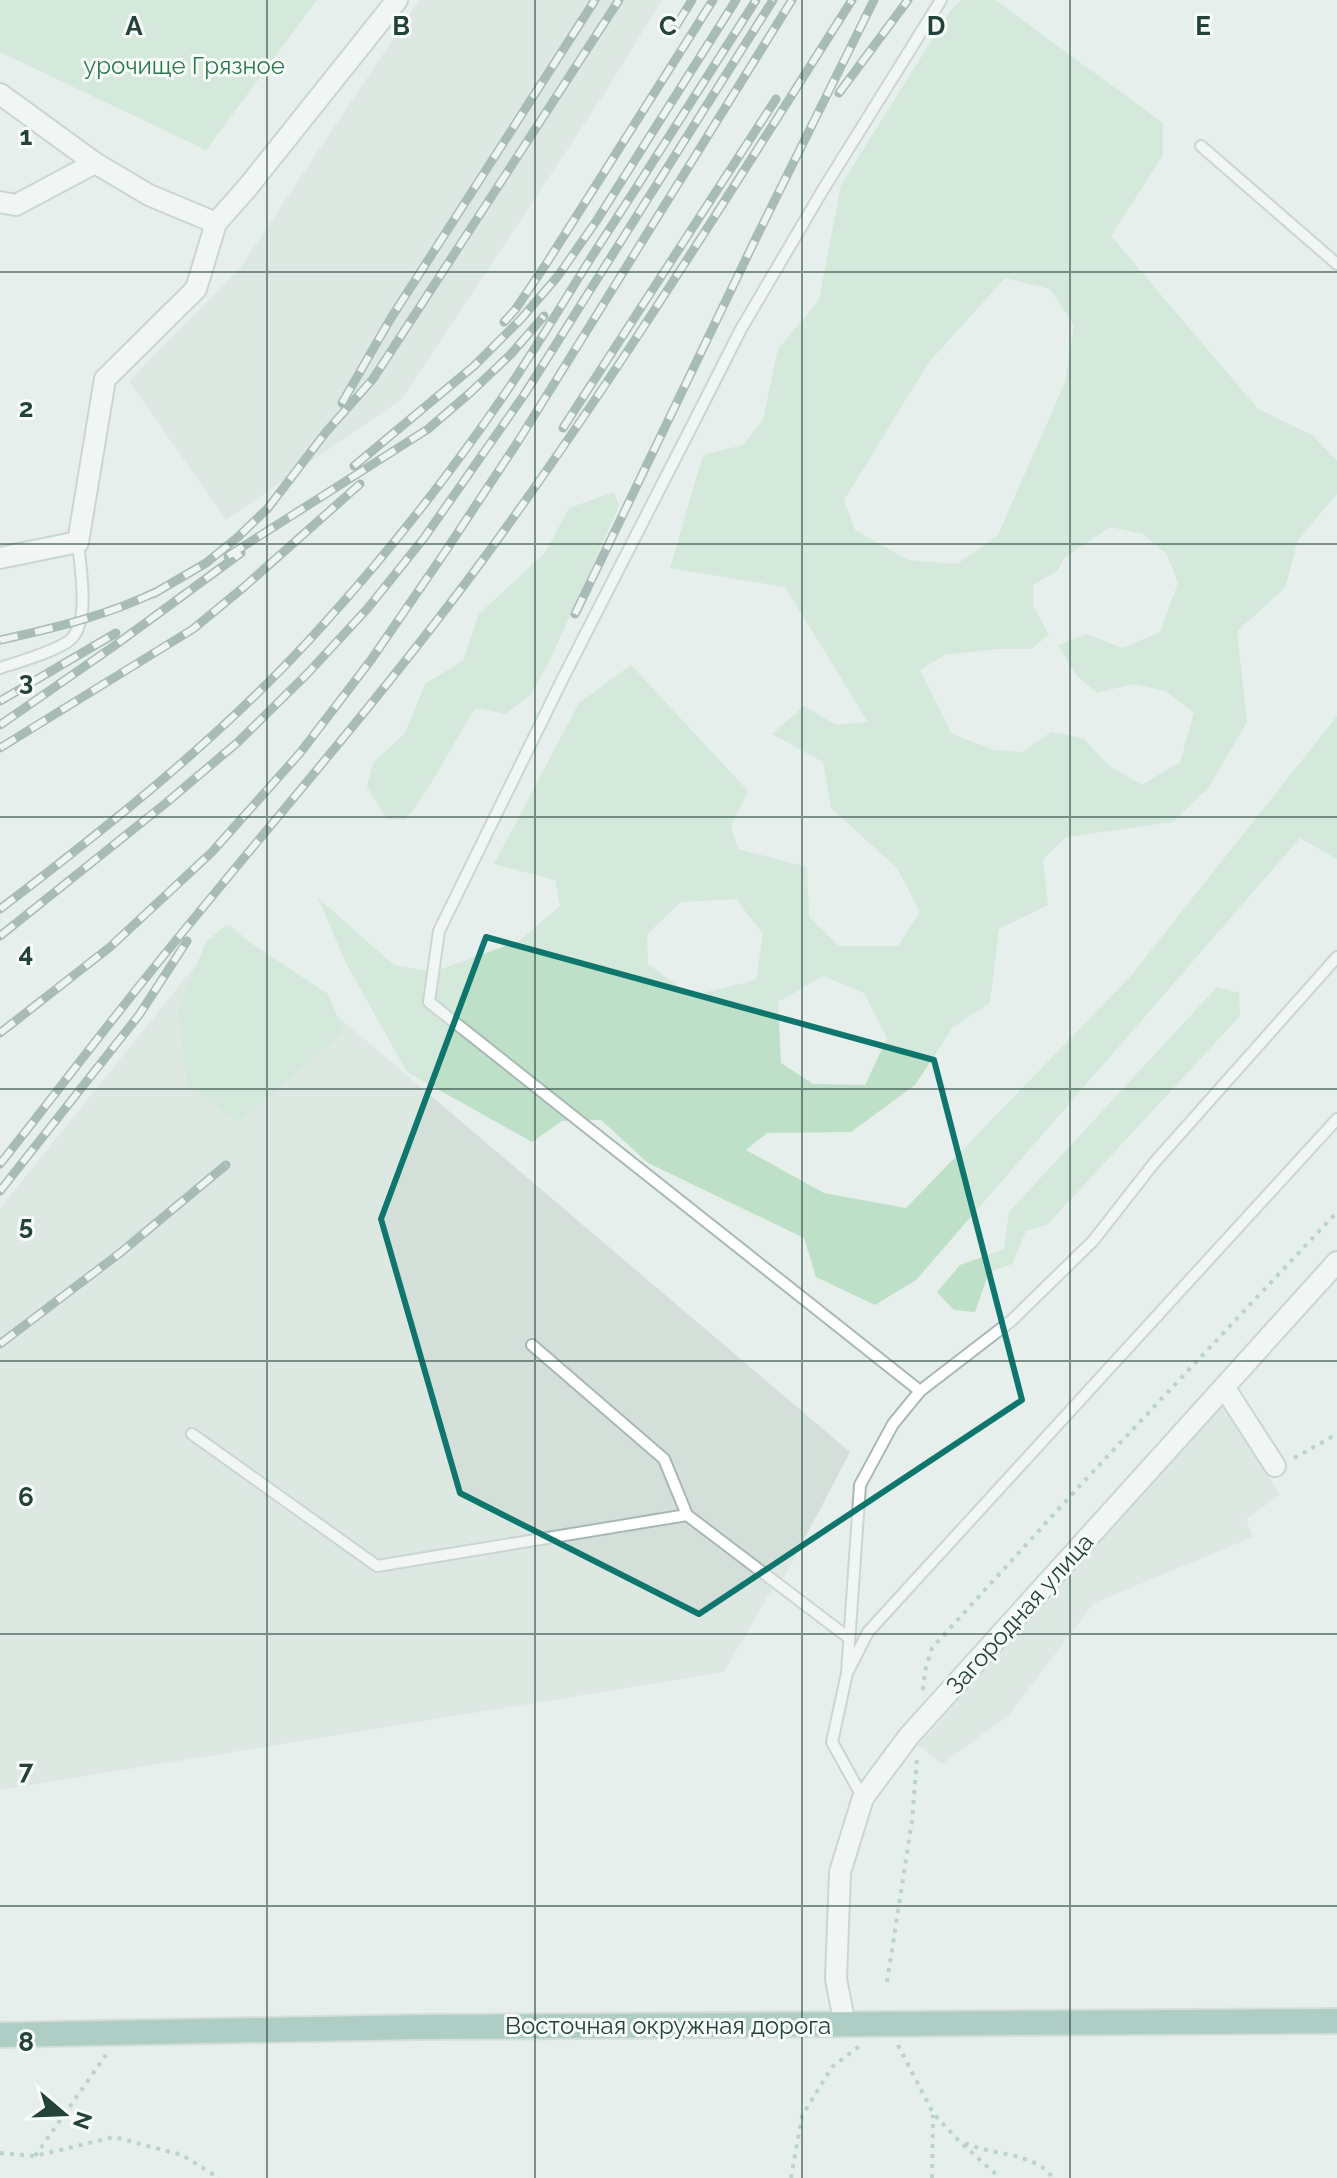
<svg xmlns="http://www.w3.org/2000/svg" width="1337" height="2178" font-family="Raleway,sans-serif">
<rect width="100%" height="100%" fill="#e6efeb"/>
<!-- built -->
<path fill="#d4dfda" d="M419 0H662L608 88 402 399 226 520 129 381 240 268Z
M229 924 850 1452 786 1574 769 1594 724 1672 0 1790V1208Z
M1222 1405 1280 1495 1246 1519 1253 1537 1094 1603 1008 1716 942 1764 918 1745Z"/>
<!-- green -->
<path fill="#bfe0c8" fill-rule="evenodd" d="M0 0H317L206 150 0 52Z
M961 0H995L1163 123V155L1111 236 1258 409 1312 435 1337 461V494L1298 540 1285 588 1237 631 1247 722 1209 787 1173 822 1066 837 1043 859 1048 905 999 929 990 1003 953 1027 915 1085 851 1132 767 1133 746 1150 824 1193 906 1208 1129 978 1337 716V859L1300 838 916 1280 875 1305 816 1277 804 1238 648 1163 601 1120 562 1121 532 1142 407 1072 346 963 318 898 394 965 433 972 519 941 560 906 555 880 494 864 579 703 631 665 748 791 731 826 738 849 807 867 809 917 839 946H898L920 912 897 868 831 808 823 762 772 734 804 706 836 725 868 722 785 587 670 568 703 455 743 445 763 420 778 349 819 300 841 185 950 11ZM1005 278 1050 289 1074 325 1065 382 998 535 957 564 908 560 855 530 844 500 929 362ZM1110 527 1143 534 1167 554 1178 583 1160 632 1123 648 1086 634 1058 645 1077 676 1097 693 1132 684 1166 691 1194 713 1180 762 1142 785 1109 766 1083 738 1051 732 1023 752 994 750 952 734 920 670 945 655 996 649H1031L1049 635 1033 605V585L1058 570 1064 558ZM736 899 763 934 756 980 691 996 648 964 647 934 681 902ZM823 976 864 993 887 1038 865 1085 813 1084 781 1063 778 1002Z
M614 492 619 506 551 658 531 694 505 714 476 708C451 745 433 786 405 820L387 819 367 787 373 763 405 733 425 684 463 661 479 614 545 553 569 508Z
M225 926 328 994 344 1032 239 1122 187 1085 178 1010 206 942Z
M1217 987 1239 993 1240 1016 1047 1225 1026 1231 1012 1264 989 1272 975 1312 954 1310 937 1292 960 1265 1004 1249 1009 1212Z"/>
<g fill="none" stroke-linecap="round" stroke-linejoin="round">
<!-- lane casing -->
<g stroke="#a8b8b2" stroke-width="14">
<path id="lane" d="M1201 146 1337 264
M0 668C18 662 57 651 70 640 91 622 80 568 78 542
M532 1345 664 1459 687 1515
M920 1391 429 1002 439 931 563 678 697 416 741 329 824 188 941 0
M192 1434 377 1566 687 1515 849 1638
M847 1673 860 1485 893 1424 920 1391 1011 1321 1093 1241 1154 1163 1337 957
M863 1798 832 1742 847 1673 868 1632 1337 1119"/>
</g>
<!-- street casing -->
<g stroke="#a8b8b2" stroke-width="24">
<path id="street" d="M0 94 95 163 149 195 216 223 247 188 397 0
M0 202 16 205 95 163
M0 558 78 542 105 379 196 289 216 223
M1224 1387 1275 1466
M845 2025 836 1979 840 1872 863 1798 909 1736 1337 1262"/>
</g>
<!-- primary casing -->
<g stroke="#c2cac8" stroke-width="28">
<path id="primary" d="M0 2035 419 2027 1337 2021"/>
</g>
<!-- path -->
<path stroke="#86b3a5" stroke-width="4" stroke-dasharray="4 6" stroke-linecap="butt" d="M1294 1458 1337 1434
M923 1690 925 1671 932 1648 1075 1491 1337 1212
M887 1982 912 1821 917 1758
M898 2045 933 2113 957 2139 1000 2178
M965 2143C992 2156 1033 2151 1053 2178
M0 2153 35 2156 114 2137 182 2155 219 2178
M35 2156 106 2055
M791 2178 802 2116 832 2067 861 2045
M932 2178 933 2115"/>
<!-- lane -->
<use href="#lane" stroke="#fff" stroke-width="10"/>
<!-- street -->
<use href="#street" stroke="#fff" stroke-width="20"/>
<!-- primary -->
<use href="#primary" stroke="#6aa596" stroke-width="24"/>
<!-- rail casing -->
<g stroke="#5f7d75" stroke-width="9">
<path id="rail" d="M676 26 692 0
M839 93 908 0
M504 322 515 310 548 261 713 0
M342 403 391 318 595 0
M563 428 776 99
M354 466 474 366 521 319 558 276 597 220 736 0
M228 556 428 429 471 392 511 354 544 316
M153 594 206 563 238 537 268 508 326 432 373 379 619 0
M575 614 757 236 874 0
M0 640C55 628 109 615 160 590
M0 701 116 633
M0 725 114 646 241 553
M0 748 193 629 244 587 360 484
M0 909C114 822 226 733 322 626 387 554 447 478 502 398 535 350 565 299 596 250 650 167 703 83 756 0
M0 936 166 803 238 742 308 673 368 608 424 538 524 395 773 0
M0 1033 110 947 212 852 300 753 371 660 445 552 519 440 792 0
M0 1164C50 1101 98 1037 148 975 257 839 372 709 476 569 611 386 730 192 852 0
M0 1191 139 1015 187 941
M0 1344 120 1253 226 1165"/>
</g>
<!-- rail -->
<use href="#rail" stroke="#f7fbf9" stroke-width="6" stroke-dasharray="18" stroke-linecap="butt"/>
</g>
<!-- marked area -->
<path d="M0 0H1337V2178H0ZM486 937 934 1060 1022 1400 699 1614 460 1493 381 1219Z" fill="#e6efeb" fill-opacity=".55" fill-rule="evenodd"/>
<path fill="none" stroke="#0f766e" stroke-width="6" stroke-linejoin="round" d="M486 937 934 1060 1022 1400 699 1614 460 1493 381 1219Z"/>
<!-- grid -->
<path fill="none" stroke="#24423a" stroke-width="2" stroke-opacity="0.55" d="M267 0V2178M535 0V2178M802 0V2178M1070 0V2178M0 272H1337M0 544H1337M0 817H1337M0 1089H1337M0 1361H1337M0 1634H1337M0 1906H1337"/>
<g text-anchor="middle" stroke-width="6" stroke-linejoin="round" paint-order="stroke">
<!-- park labels -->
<g font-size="24" fill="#2d7a4b" stroke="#f7fbf9">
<text x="184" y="74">урочище Грязное</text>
</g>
<!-- street labels -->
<g font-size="24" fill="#24423a" stroke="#f7fbf9">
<text transform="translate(1020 1614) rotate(-48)" y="8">Загородная улица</text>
<text x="668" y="2034">Восточная окружная дорога</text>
</g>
</g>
<g font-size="26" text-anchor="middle" font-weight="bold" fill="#24423a" stroke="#f7fbf9" stroke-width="6" stroke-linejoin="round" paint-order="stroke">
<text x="134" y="35">A</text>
<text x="401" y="35">B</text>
<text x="668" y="35">C</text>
<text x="936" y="35">D</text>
<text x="1203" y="35">E</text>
<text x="26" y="145">1</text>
<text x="26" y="417">2</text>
<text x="26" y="690">3</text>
<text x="26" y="962">4</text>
<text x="26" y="1234">5</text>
<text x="26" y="1506">6</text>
<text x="26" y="1779">7</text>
<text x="26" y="2051">8</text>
</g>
<!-- north arrow -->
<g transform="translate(64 2114) rotate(109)" stroke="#f7fbf9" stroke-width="6" paint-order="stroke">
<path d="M0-6L14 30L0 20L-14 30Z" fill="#24423a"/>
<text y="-12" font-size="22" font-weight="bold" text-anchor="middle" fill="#24423a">N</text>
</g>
</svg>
